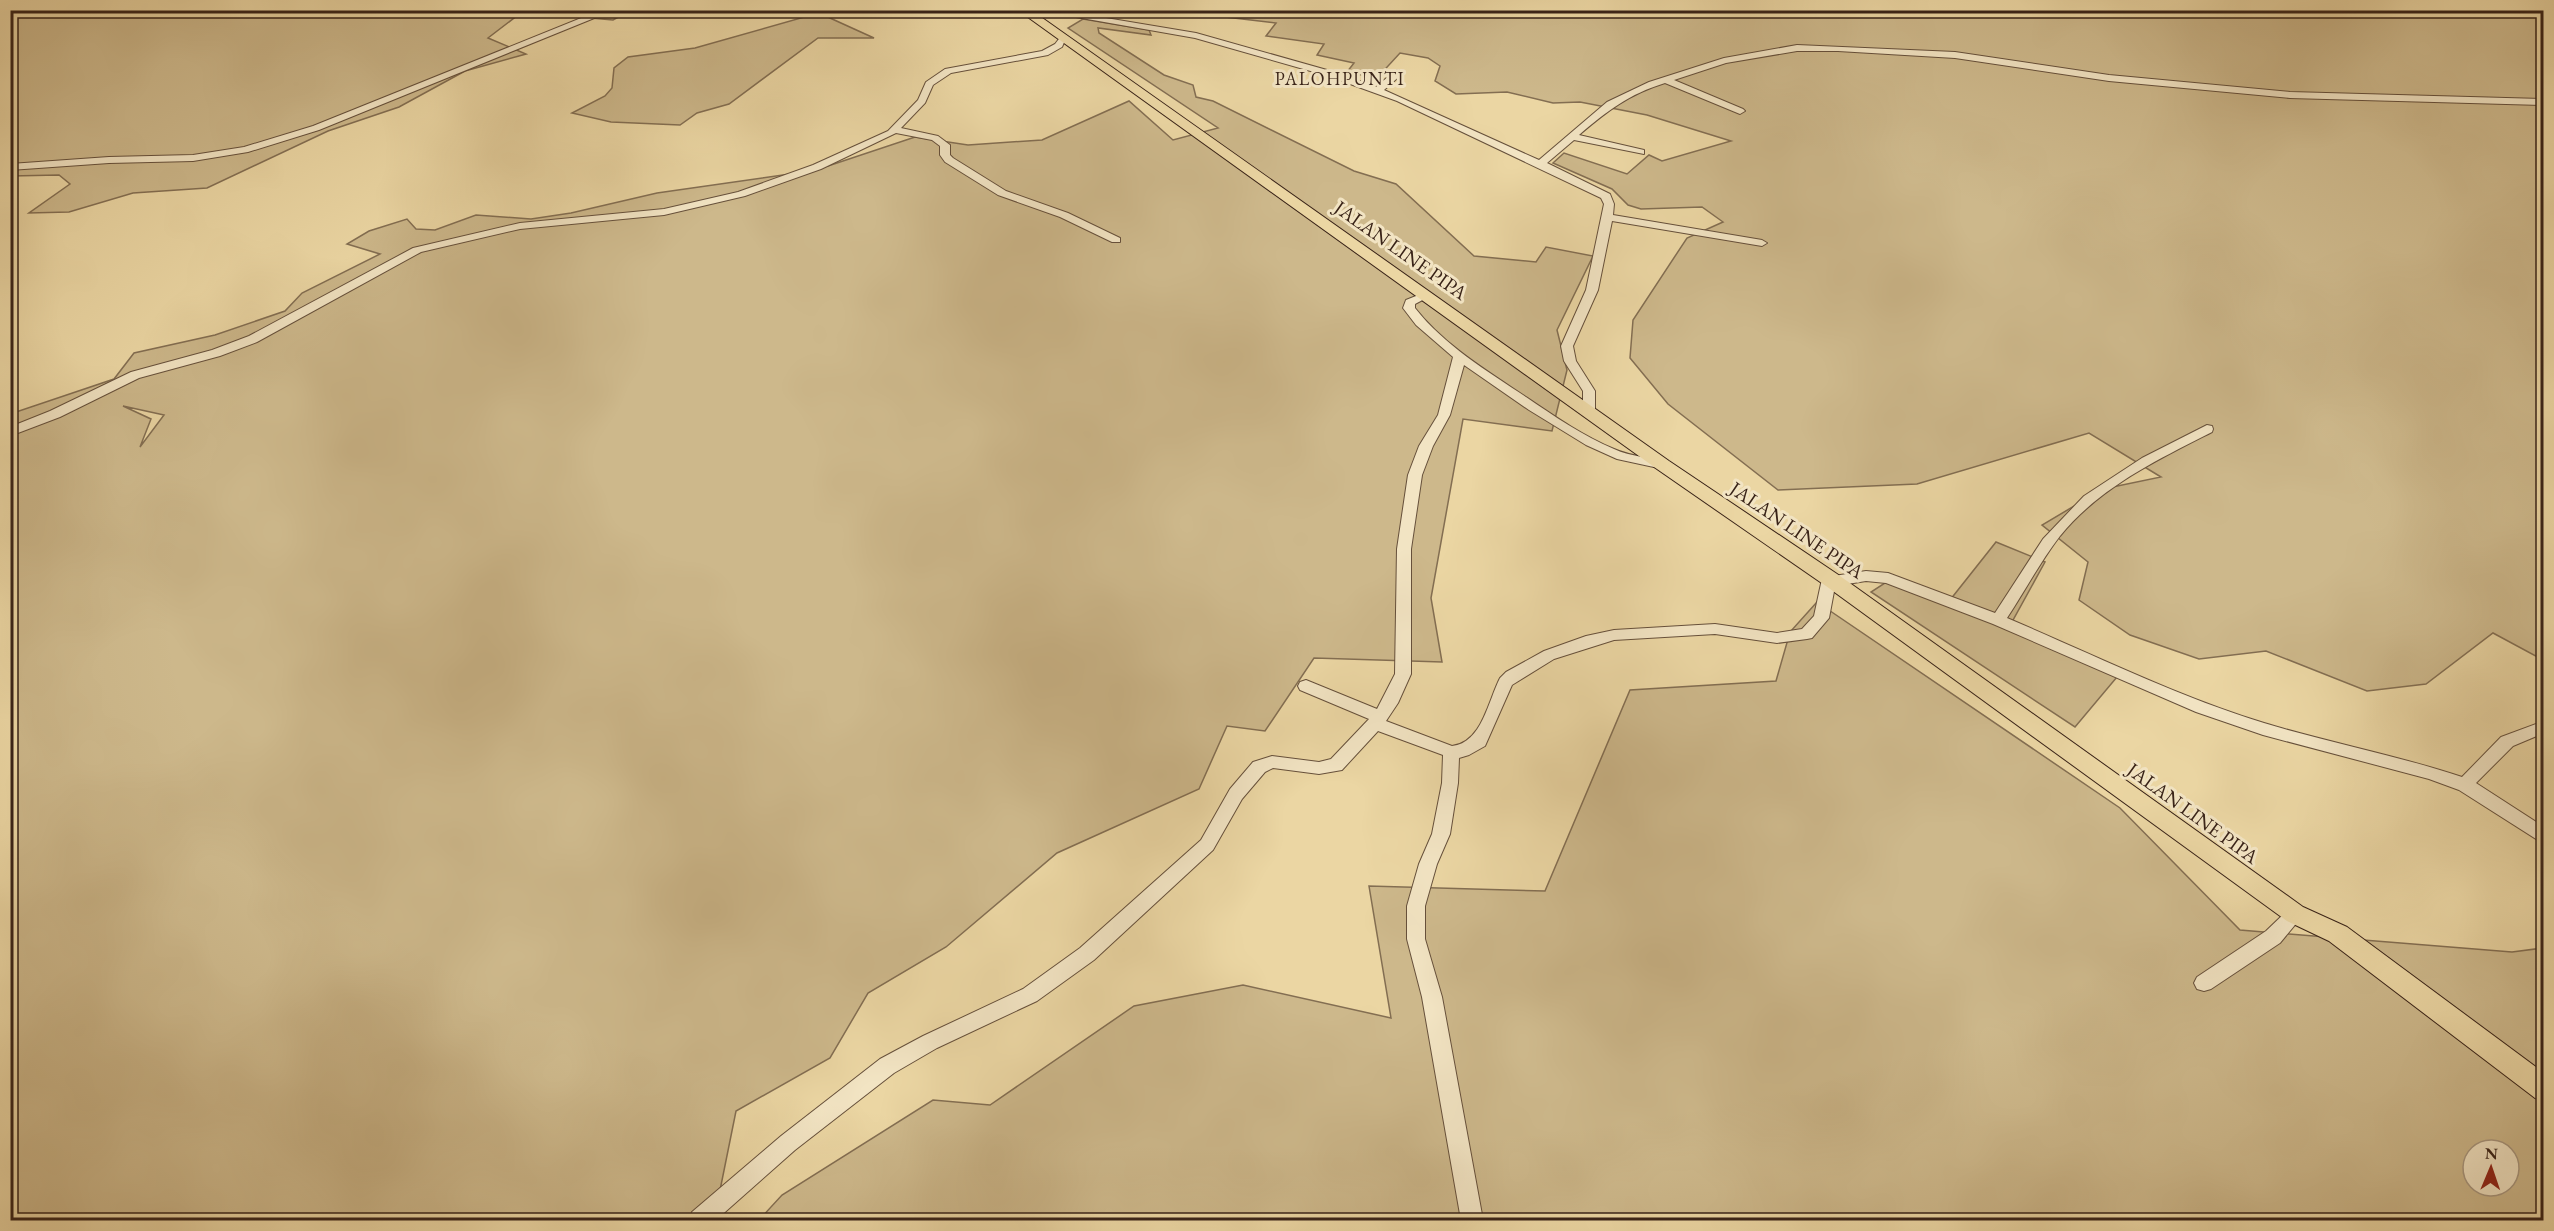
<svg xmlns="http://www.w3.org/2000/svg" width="2554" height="1231" font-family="'EB Garamond',serif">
<rect width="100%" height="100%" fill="#ebd6a3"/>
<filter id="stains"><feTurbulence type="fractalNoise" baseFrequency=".00333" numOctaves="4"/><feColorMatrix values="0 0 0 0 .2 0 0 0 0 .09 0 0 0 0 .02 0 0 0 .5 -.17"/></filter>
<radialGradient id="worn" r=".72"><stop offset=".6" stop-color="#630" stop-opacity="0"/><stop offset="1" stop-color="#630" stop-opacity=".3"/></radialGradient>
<!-- green -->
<path fill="#cdb88b" stroke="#836e52" stroke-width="1.5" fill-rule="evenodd" d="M829 10 840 11 830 18 874 38H818L729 104 697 113 680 125 611 122 572 113 605 96 612 88 614 68 628 57 695 48Z
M10 11H630L613 20 522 12 488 38 526 54 465 71 399 107 328 131 207 188 133 193 69 212 29 213 70 184 59 175 11 176Z
M1174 11H2543V660L2493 633 2426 684 2367 691 2266 651 2199 659 2130 635 2079 600 2088 562 2042 525 2103 489 2161 477 2089 433 1917 484 1778 490 1668 404 1630 358 1633 320 1687 238 1723 222 1702 207 1641 209 1628 205 1612 189 1553 163 1564 153 1627 174 1649 155 1662 161 1731 141 1647 115 1580 102 1553 103 1507 92 1456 94 1435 81 1440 66 1428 58 1400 53 1377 78 1347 72 1354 63 1317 55 1324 44 1266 36 1276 23Z
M1083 19 1149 30 1151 35 1098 28 1099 33 1164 75 1193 85 1196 97 1213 101 1354 171 1396 184 1474 256 1536 262 1546 247 1593 256 1557 330 1567 370 1552 431 1463 419 1431 598 1442 662 1314 658 1265 731 1227 726 1199 789 1057 853 946 947 868 993 830 1058 736 1111 714 1220H11L10 414 114 379 134 353 215 335 285 311 302 293 380 254 347 244 369 231 407 219 416 229 435 230 476 215 531 219 571 213 657 193 790 174 828 166 915 137 968 145 1042 140 1129 101 1173 140 1218 128 1068 28ZM123 406 164 415 140 447 151 419Z
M1996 542 2045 562 2012 622 2117 677 2075 727 1871 592 1891 579 1950 600Z
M1817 602 2120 808 2240 930 2512 952 2543 948V1220H759L782 1195 933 1100 990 1105 1134 1006 1243 985 1391 1018 1369 886 1545 891 1630 690 1776 681 1790 632ZM2473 1150H2509V1186H2473Z"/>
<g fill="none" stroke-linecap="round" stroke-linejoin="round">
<!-- minor casing -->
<g stroke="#66503b" stroke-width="2">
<path id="minor" d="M601 10H614L319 130 248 152 193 161 109 163 10 170V164L109 157 193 155 244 147 313 126Z
M1036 10H1058L1196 33 1334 72 1376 87 1396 70H1402V74L1384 90 1539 160 1607 102 1649 82 1724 58 1797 45 1955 52 2109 75 2290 92 2544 99V105L2290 98 2109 81 1955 58 1838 51H1797L1726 63 1674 80 1743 109 1745 111 1740 114 1665 83C1629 94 1607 111 1579 135L1644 150V154L1574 140 1547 163 1610 194 1614 204 1613 215 1762 240 1767 243 1762 246 1612 221 1598 290 1573 346 1576 361 1595 391V410L1589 414 1583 410V391L1564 361 1561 346 1586 290 1604 204 1601 198 1397 101 1328 76 1195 38Z
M1062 35 1066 38 1062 47 1048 55 951 73 933 85 925 103 901 128 938 136 950 145V155L953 158 1006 191 1068 213 1120 238V242H1112L1060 217 998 195 945 162 940 155V146L932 140 896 133 821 169 745 196 664 215 520 229 421 252 257 342 220 356 139 378 60 417 10 436V427L50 411 131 372 212 350 249 336 413 248 520 223 664 209 738 192 813 165 888 131 918 100 926 82 945 69 1042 51 1055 44Z
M1426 292 1432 295 1415 304V308C1444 345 1487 371 1526 397 1554 416 1583 436 1614 449 1631 457 1650 457 1668 462L1670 465 1663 469 1617 459 1586 445 1529 410 1464 365 1450 415 1433 446 1422 475 1411 549V674L1398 703 1386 721 1452 746C1482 743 1488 701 1500 678L1506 672 1544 651 1586 636 1614 630 1715 624 1777 633 1802 629 1814 616 1822 579 1829 574 1834 576 1866 571 1888 573 1995 613 2043 539 2084 496 2142 458 2207 425 2212 426 2213 429 2212 432C2157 460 2100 487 2060 536 2040 562 2025 591 2007 618 2092 654 2176 696 2264 723 2329 743 2397 755 2462 777L2501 737 2544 721V733L2513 746 2476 783 2544 827V844L2459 790 2429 779 2263 735 2196 712 1993 624 1886 583 1866 581 1835 586 1829 618 1812 638 1807 639 1777 643 1715 634 1614 640 1554 659 1512 685 1485 746 1469 755 1459 758 1458 783 1450 834 1437 864 1425 906V939L1442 997 1483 1220H1461L1422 997 1407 939V906L1419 864 1432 834 1442 783 1443 755 1378 731 1342 770 1319 774 1273 768 1265 772 1242 799 1213 850 1094 960 1037 1001 937 1048 894 1073 795 1150 716 1220H689L692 1212 781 1136 880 1059 923 1036 1023 989 1080 948 1201 840 1230 789 1253 762 1272 756 1319 762 1331 759 1369 719 1300 690 1298 686 1300 682 1306 680 1377 709 1395 674 1397 549 1408 475 1419 446 1438 415 1453 357 1416 325 1403 308 1406 300Z
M2295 906 2301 909 2304 914 2280 943 2211 989 2204 991 2197 989 2194 983 2197 977 2266 931 2289 909Z"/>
</g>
<!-- major casing -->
<g stroke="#392318" stroke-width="2">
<path id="major" d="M1018 10H1031L1669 461 1840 576 2303 907 2347 927 2544 1073V1101L2535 1098 2329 941 2287 921 1826 586 1657 469Z"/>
</g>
<!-- minor -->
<use href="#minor" fill="#f2e4c3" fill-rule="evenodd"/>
<!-- major -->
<use href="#major" fill="#ebd6a3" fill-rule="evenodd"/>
</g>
<g text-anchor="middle" stroke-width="6" stroke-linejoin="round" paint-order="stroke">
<!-- far-quarter labels -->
<g font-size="18" letter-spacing="1.5" fill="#392318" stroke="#f2e4c3">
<text x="1340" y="85">PALOHPUNTI</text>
</g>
<!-- street labels -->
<g font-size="20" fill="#392318" stroke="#f2e4c3">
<text transform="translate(1401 250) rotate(35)" y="7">JALAN LINE PIPA</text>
<text transform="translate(1797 530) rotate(34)" y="7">JALAN LINE PIPA</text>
<text transform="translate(2193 813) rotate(36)" y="7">JALAN LINE PIPA</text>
</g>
</g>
<!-- margin -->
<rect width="2554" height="1231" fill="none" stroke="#ebd6a3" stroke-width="36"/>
<rect x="12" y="12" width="2530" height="1207" fill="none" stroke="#392318" stroke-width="3"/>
<rect x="18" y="18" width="2518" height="1195" fill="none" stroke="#392318" stroke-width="1.5"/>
<!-- north arrow -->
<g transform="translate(2491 1168) rotate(2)"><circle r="28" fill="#f2e4c3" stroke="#a8977f" stroke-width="1.5"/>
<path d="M0-4.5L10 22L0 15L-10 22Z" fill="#8f2418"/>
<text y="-9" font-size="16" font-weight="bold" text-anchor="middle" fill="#392318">N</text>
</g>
<rect width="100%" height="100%" filter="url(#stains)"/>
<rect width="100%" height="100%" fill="url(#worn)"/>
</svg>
